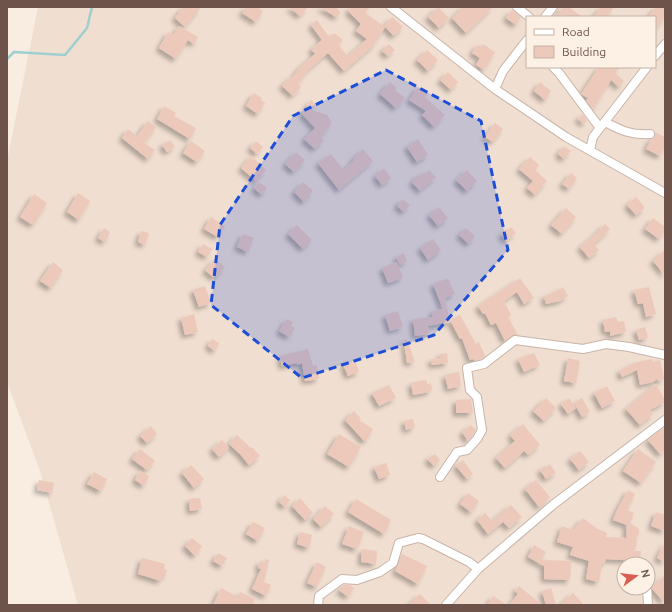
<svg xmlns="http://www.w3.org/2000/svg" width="672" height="612" font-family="Ubuntu,sans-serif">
<defs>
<filter id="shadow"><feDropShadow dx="-3.5" dy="3.5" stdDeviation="2" flood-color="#0004"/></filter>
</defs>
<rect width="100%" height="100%" fill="#f9ede1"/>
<!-- residential -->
<path fill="#f0ded0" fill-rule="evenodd" d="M38 7H665V605H78L40 471 7 382V161ZM527 17H655V67H527ZM624 564H648V588H624Z"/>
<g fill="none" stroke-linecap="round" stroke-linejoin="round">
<!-- stream -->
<path stroke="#9fcfd1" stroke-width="2.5" d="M7 59 14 52 65 55 87 28 92 7"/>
</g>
<!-- building -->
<path fill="#ecc9bb" filter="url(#shadow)" d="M183 7H201L185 27 175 18Z
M246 7H256L263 11 256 22 242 13Z
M289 7H308L300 16Z
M320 7H336L341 13 336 17Z
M351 7H370L365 13 384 26 392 17 403 27 394 36 385 27 373 46 344 71 328 53 308 70 298 84 301 87 293 96 282 86 290 77 292 78 300 67 315 54 311 49 322 40 311 25 317 20 329 37 334 33 343 40 338 45 348 56 367 39 356 31 361 24 348 11Z
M438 7 449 18 439 28 428 17Z
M463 7H493L466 33 452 18Z
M563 7H569L582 17H555Z
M601 7H614L606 17H593Z
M656 7H665V17L655 30V17H648Z
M512 10 521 17 516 25 506 18Z
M179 26 198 37 194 44 188 40 176 59 159 48 168 32 173 35Z
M389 44 395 50 388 56 382 51Z
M483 44 495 52 484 70 476 65 480 58 472 53 477 45 481 47Z
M427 50 438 60 428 71 417 60Z
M599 67H620L615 73 624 81 619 87 611 80 593 109 586 101 588 98 581 94Z
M448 72 458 82 451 90 440 80Z
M390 82 397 88 395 90 405 98 396 108 380 94Z
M540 82 551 91 545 100 534 91Z
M418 87 428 93 425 97 445 115 434 127 422 115 426 111 409 100Z
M254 93 262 98 261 100 265 103 258 114 246 106Z
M311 100 316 105 312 110 327 115 332 122 321 138 324 140 315 149 304 139 315 128 302 114 307 108 310 109 306 107Z
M164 106 176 113 174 116 196 128 190 139 157 119Z
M582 114 587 120 584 124 578 119Z
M148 121 156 127 144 143 155 150 148 159 122 138 128 129 137 136Z
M495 123 503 129 493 142 485 137Z
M655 132 665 137V147L660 156 646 149 651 139 655 137Z
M418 139 428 155 417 162 407 147Z
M170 140 175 147 167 152 162 145Z
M191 141 205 151 197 162 183 153Z
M256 141 263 147 257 154 250 148Z
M564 146 571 151 564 159 558 154Z
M363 149 373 161 339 190 318 163 331 154 344 170 354 160 353 159Z
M296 152 305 160 294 172 285 164Z
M251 156 266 170 256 181 241 168Z
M530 157 539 165 535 170 547 181 535 195 527 188 533 181 519 169Z
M384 168 391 178 382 185 375 176Z
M429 170 436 177 420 191 412 182 420 174 422 176Z
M467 170 477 181 467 191 456 180Z
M571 173 577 178 569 189 562 184Z
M259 182 267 188 262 195 254 188Z
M303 182 313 191 304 202 294 192Z
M78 193 90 201 79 220 67 212Z
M34 194 47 203 33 225 20 217Z
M636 197 644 206V209L636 215 627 205Z
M402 199 410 205 404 212 397 206Z
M439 207 448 218 438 226 429 215Z
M566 208 576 217 562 234 551 225Z
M211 217 225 226 218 237 204 229Z
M653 218 665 227V230L659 239 645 229Z
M605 224 610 229 594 244 599 250 589 258 580 247 598 232H597Z
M297 225 312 240 303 249 288 234Z
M511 227 516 233 506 241 501 234Z
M104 228 110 232 105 242 98 238Z
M466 228 475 236 469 244 459 235Z
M141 231 149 233 145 245 138 242Z
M243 234 254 238 248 252 237 247Z
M433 239 441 250 428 260 420 248Z
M203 244 212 249 207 257 198 252Z
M665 250V275L653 261Z
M404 253 407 261 400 265 396 257Z
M215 259 225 267 216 277H213L205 270Z
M53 262 63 270 51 288 40 281Z
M397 262 403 278 388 283 382 268Z
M448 278 455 294 445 298 450 322 428 326 429 334 415 336 413 319 433 317 432 311 443 309 433 284Z
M520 278 534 298 524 304 517 292 504 301 511 315 508 317 518 335H513L505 341 496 323 491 325 485 313 483 314 478 306Z
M205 286 211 303 199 307 193 290Z
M563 287 568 296 560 301 546 304 544 296 554 293Z
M649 287 656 314 646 317 643 303 638 304 634 290Z
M398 311 403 327 390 331 385 315Z
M194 314 198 332 185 335 181 318Z
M460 315 476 344 479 342 485 356 482 359 474 361V359L470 360 462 338 460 339 450 320Z
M616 317 618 322 624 321 626 332 610 336V331L605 332 603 320Z
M287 319 293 322 291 326 295 328 289 337 279 331Z
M645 327 648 338 639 340 636 330Z
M212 339 219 343 215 351 208 346Z
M407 339 415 362 407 363 404 340Z
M308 349 313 366 317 365 319 379 305 381 302 363 297 365V363L282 366 280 356Z
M447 353 448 363 432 365 431 359 440 358V354Z
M534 353 540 365 524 372 518 359Z
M568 358 580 361 576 383 564 381Z
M652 359 653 362 660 360 664 379 658 381 657 379 653 382 640 385 637 370 622 377 619 371 634 363Z
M352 361 353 364 356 363 359 372 348 376 343 364Z
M459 372 461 386 448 389 445 375Z
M426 380 427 384 431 383 432 390 429 391V392L413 395 411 383Z
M656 384 665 400V402L650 410 653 414 640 425 626 409Z
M389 385 396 398 379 406 372 393Z
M607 386 615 401 602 408 594 393Z
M546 398 556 408 544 421 533 411Z
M569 398 576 408 568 414 561 404Z
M582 398 590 412 582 417 574 403Z
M471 399 473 413H456V400Z
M354 411 361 419 359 420 373 429 366 441 365 440 364 441 345 420Z
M413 419 415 427 406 430 404 421Z
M523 424 540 445 528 455 524 451 505 468 496 458 515 441 510 435Z
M471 425 476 430 468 441 462 432Z
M151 426 157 434 147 443 140 436Z
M665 427V450L660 454 648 440Z
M339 434 361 447 349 467 327 454Z
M237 435 251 448 252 447 260 456 249 465 240 454 229 444Z
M222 440 229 448 219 457 212 449Z
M140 449 155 461 147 470 132 459Z
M638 449 656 462 641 483 623 471Z
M580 451 589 462 579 470 570 459Z
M435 454 440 460 434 466 427 459Z
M463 460 473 474 467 479 456 466Z
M386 463 390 475 379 479 374 467Z
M550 464 556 473 546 479 540 470Z
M191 465 204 479 194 488 182 473Z
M140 471 149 476 144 486 135 480Z
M94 472 107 479 101 491 87 484Z
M39 480 54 483 52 493 37 490Z
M536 480 550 497 539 507 525 489Z
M628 490 635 494 627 510 634 513 630 523 638 528 639 531V534L636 538 637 544 634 551H641L640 561 606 559 604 564H602L599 582 586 579 589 561 570 555 573 547 557 542 562 526 573 530 583 518 596 528 607 533 606 537 626 538 627 525 613 520 617 510Z
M468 493 479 501 471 512 460 504Z
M284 495 290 500 285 507 279 502Z
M200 498 202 509 190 511 189 499Z
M300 498 313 513 305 520 292 506Z
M356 499 391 520 384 534 348 512Z
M511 505 522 517 509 528 503 522 488 534 477 520 485 513 492 521Z
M325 506 334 514 321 527 313 519Z
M656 512 665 515V531L651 526Z
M253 522 265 528 258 541 246 534Z
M349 526 364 532 357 549 342 544Z
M300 532 312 535 309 548 297 544Z
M192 538 202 546 195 556 185 546Z
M665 542V562L657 558Z
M534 545 546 552 541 560 571 561 570 580 544 579V566L528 557Z
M362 549 377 551 376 564 361 562Z
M218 553 227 558 222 566 213 561Z
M402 554 427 566 418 584 395 571 398 565Z
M142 558 165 564 164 569 167 570 165 577 162 576 161 581 138 574Z
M266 559 269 560 264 582 271 585 266 596 252 589 261 569 258 568 260 561 264 562Z
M317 562 326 567 320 579 317 587 307 583Z
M665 575V603L653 590 652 587Z
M344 585H350L354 588 348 597 339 590Z
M519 586 542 605H509L518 594 515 591Z
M221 588 238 597 240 592 255 599 252 605H213Z
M551 588 556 605H546L542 591Z
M573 593 584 605H560Z
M420 594 431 605H408Z
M493 596 507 605H487Z"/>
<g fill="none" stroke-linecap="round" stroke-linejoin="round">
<!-- minor casing -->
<g stroke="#c8b4a9" stroke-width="10">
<path id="minor" d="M391 7 495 89 566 137 665 193
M517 7 529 17
M545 17 553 7
M655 56 665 44
M553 67 559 73 600 128
M495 89 503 71 527 40
M605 122C622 131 631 135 650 134
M590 150 593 137 647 67
M440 477 457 452 467 450 477 439 482 430 477 397 470 390 467 368 484 364 515 340 583 349 606 344 629 347 665 355
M647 588 648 605
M318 605 319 596 342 579 357 580 380 572 393 563 399 543 418 538 423 539 469 562 478 569
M446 605 478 569 554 504 665 420"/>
</g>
<!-- minor -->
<use href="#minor" stroke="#fff" stroke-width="8"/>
</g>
<!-- marked area -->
<path fill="#1d4ed8" fill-opacity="0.2" stroke="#1d4ed8" stroke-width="3" stroke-dasharray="8 5" stroke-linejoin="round" d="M386 70 481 121 508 250 434 335 302 378 211 305 220 225 293 116Z"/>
<!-- border -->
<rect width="672" height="612" fill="none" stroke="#6d534a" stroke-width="16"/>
<!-- legend -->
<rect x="526" y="16" width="130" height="52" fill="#fdf1e6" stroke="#c3b2a8"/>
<rect x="534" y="29" width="20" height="6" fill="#ffffff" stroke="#c3b2a8"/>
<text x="562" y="36" font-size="12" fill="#6d534a">Road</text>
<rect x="534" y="46" width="20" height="12" fill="#ecc9bb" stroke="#c3b2a8"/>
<text x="562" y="56" font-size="12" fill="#6d534a">Building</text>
<!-- north arrow -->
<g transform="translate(636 576) rotate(75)"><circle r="19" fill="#fdf1e6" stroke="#c3b2a8"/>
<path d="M0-3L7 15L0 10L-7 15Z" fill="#d85f51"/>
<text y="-6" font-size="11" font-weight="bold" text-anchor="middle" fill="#6d534a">N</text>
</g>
</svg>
